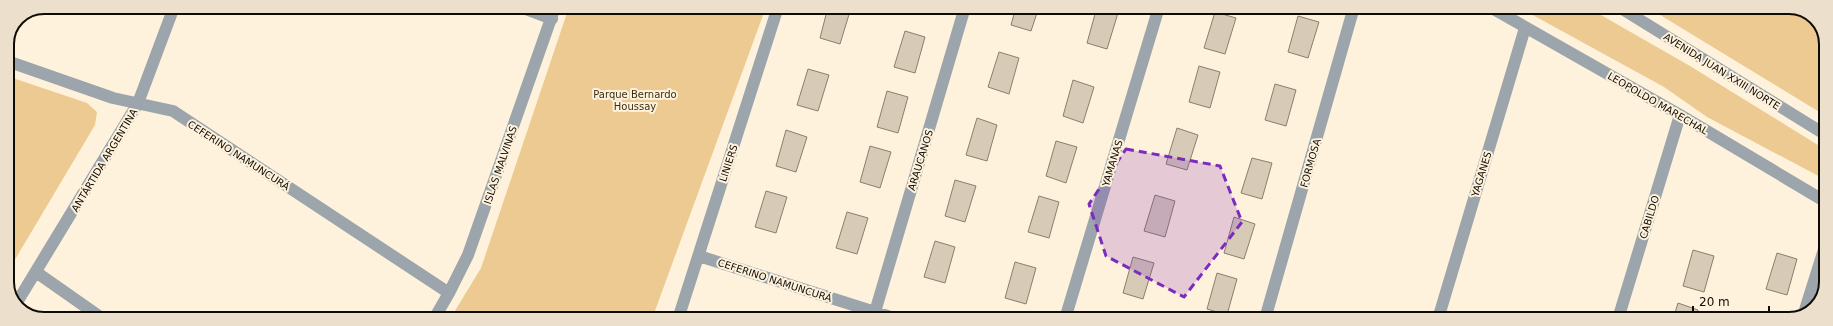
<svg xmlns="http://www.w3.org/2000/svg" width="1833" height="326" font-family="'DejaVu Sans',sans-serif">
<rect width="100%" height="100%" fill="#fff2dd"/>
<!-- green -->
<path fill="#ecca91" d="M569 7H766L652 319H450L481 268Z
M1518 7H1587L1690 66 1826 150V180L1707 117 1664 87Z
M1647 7H1794L1815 18 1826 39V116Z
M7 76 87 103 97 112 95 125 7 273Z"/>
<!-- building -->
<path fill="#d7cab6" stroke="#8b7f6c" d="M828 7 851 8 840 44 820 38Z
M1016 7H1039L1031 31 1011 25Z
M1097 7 1118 13 1107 49 1087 43Z
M1298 7H1320L1318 14Z
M1215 12 1236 18 1225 54 1204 48Z
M1298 16 1319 22 1308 58 1288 52Z
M905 31 925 37 915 73 894 67Z
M999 52 1019 58 1009 94 988 87Z
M1199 66 1220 72 1210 108 1189 102Z
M808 69 829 75 818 111 797 105Z
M1073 80 1094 87 1083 123 1063 116Z
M1275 84 1296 90 1286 126 1265 120Z
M887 91 908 97 898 133 877 127Z
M977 118 997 125 987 161 966 155Z
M1177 128 1198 135 1187 170 1166 164Z
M786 130 807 137 796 172 776 166Z
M1056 141 1077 147 1066 183 1046 176Z
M870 146 891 152 880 188 860 182Z
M1252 158 1272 163 1262 199 1241 193Z
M955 180 976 186 965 222 945 216Z
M766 191 787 197 776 233 755 227Z
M1155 195 1175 201 1165 237 1144 231Z
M1039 196 1059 202 1049 238 1028 232Z
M847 212 868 218 857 254 836 248Z
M1234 217 1255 224 1244 259 1224 253Z
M935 241 955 247 945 283 924 277Z
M1693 250 1714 256 1704 292 1683 286Z
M1777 253 1797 259 1787 295 1766 289Z
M1133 257 1154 263 1143 299 1123 293Z
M1015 262 1036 268 1026 304 1005 298Z
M1217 273 1237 279 1227 315 1207 309Z
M1678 303 1698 310 1696 319H1673Z"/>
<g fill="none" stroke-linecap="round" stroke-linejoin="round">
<!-- minor -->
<path stroke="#9ba5ab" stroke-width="12" d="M520 7 552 19
M1490 7 1680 115 1826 202
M7 61 113 98 173 111 449 293
M699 256 897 319
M36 272 103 319
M16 304 138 103 174 7
M875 312 965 7
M1804 313 1826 243
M434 319 449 293 468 255 555 7
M678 319 778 7
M1065 319 1159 7
M1265 319 1354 7
M1438 319 1525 28
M1618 319 1680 115"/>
<!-- tertiary -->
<path stroke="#9ba5ab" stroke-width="12" d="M1619 7 1826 135"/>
</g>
<!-- marked area -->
<path fill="#7b2cbf" fill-opacity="0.2" stroke="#7b2cbf" stroke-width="3" stroke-dasharray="8 5" stroke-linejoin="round" d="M1126 149 1220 166 1242 222 1184 297 1106 256 1089 204Z"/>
<g text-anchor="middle" stroke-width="4" stroke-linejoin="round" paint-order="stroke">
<!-- street labels -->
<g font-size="10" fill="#100c05" stroke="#fff2dd">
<text transform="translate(1722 71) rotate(32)" y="4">AVENIDA JUAN XXIII NORTE</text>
<text transform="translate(1658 103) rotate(30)" y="4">LEOPOLDO MARECHAL</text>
<text transform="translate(239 155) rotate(33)" y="4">CEFERINO NAMUNCURÁ</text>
<text transform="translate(104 160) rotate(-59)" y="4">ANTÁRTIDA ARGENTINA</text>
<text transform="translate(920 160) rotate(-73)" y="4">ARAUCANOS</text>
<text transform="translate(728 163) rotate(-72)" y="4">LINIERS</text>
<text transform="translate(1112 163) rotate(-73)" y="4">YAMANAS</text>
<text transform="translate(1310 163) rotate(-74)" y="4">FORMOSA</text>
<text transform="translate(500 165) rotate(-71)" y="4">ISLAS MALVINAS</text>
<text transform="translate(1481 174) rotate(-73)" y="4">YAGANES</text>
<text transform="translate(1649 217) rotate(-73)" y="4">CABILDO</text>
<text transform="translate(775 280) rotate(18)" y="4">CEFERINO NAMUNCURÁ</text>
</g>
<!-- park labels -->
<g font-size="10" fill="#3c2d11" stroke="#fff2dd">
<text x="635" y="98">Parque Bernardo<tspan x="635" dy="12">Houssay</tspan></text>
</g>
</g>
<!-- crop -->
<path d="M0 0H1833V326H0ZM44 14H1789A30 30 0 0 1 1819 44V282A30 30 0 0 1 1789 312H44A30 30 0 0 1 14 282V44A30 30 0 0 1 44 14Z" fill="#ece0cc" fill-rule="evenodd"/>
<path fill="none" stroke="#100c05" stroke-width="2" d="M44 14H1789A30 30 0 0 1 1819 44V282A30 30 0 0 1 1789 312H44A30 30 0 0 1 14 282V44A30 30 0 0 1 44 14Z"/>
<!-- scale -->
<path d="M1693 306v6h76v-6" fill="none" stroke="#100c05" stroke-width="2"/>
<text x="1699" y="306" font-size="12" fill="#100c05" stroke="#fff2dd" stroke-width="3" paint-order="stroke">20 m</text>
</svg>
